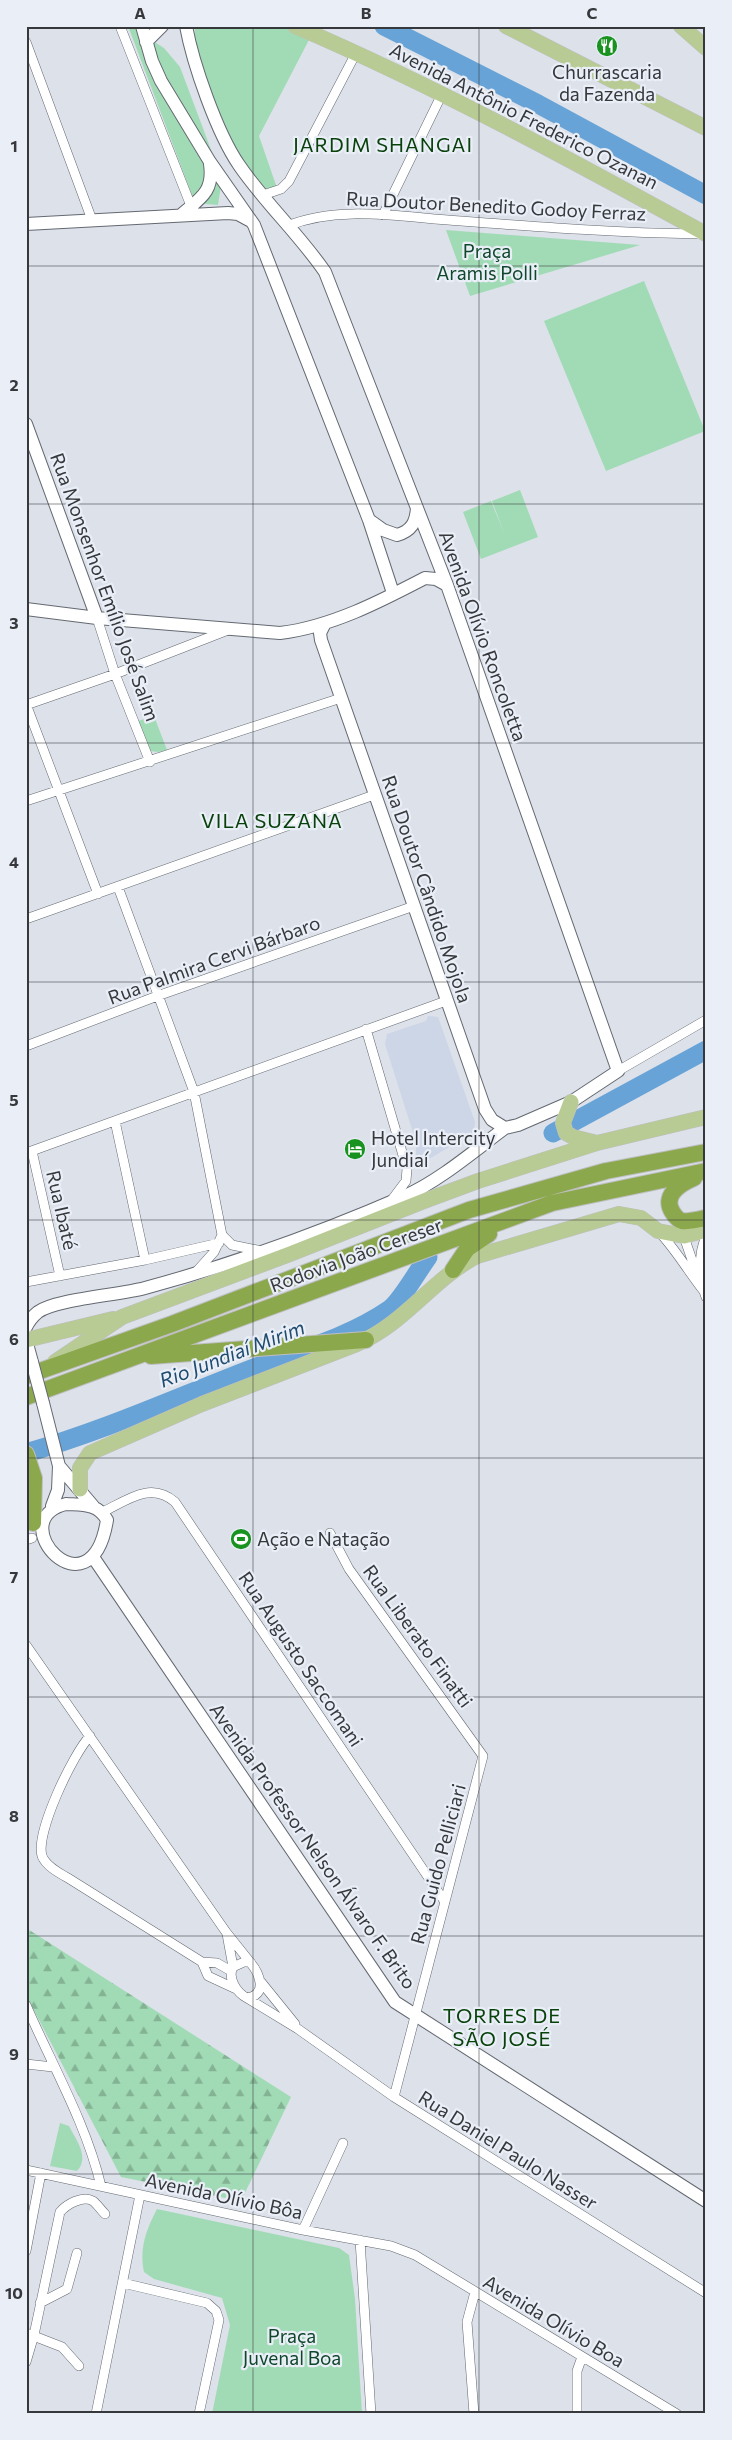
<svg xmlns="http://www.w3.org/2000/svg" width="732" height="2440" font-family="Commissioner,sans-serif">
<defs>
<pattern id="forest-firs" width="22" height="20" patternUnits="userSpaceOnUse" patternTransform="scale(1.25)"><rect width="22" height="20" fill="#a1dbb5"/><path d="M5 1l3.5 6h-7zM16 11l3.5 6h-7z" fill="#84b394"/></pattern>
</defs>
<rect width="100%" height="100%" fill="#dce1ea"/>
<!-- built -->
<path fill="#cdd6e6" d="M428 1016 438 1017 475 1122 474 1132 429 1159H421L416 1155V1142L385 1044 387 1034 426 1021Z"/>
<!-- green -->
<path fill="#a1dbb5" d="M128 26H141L145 36 164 48 180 67 222 179 218 205 195 203Z
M195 26H287L311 36 259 136 277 188 268 191 241 161 214 105 194 45Z
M446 230 640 245 470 296Z
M644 281 705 431 606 471 544 321Z
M520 490 538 537 481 559 463 512 491 501 504 533 492 501Z
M154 716 167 750 158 752 150 751 138 721Z
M60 2123 69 2126C76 2140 90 2157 77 2171L50 2166Z
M157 2209 339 2248 349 2255 355 2299 362 2414H212L230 2325 222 2298 154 2279 144 2272C139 2249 146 2230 157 2209Z"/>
<!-- forest -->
<path fill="url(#forest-firs)" d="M26 1928 291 2097 241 2201 121 2177 26 1995Z"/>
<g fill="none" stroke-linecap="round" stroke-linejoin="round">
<!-- river -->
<path stroke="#67a3d6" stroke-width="19" d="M384 26 538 104 706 195
M553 1133 706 1050
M26 1453C103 1431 176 1398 251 1369 297 1351 348 1338 390 1309 401 1301 419 1269 428 1257"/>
<!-- street casing -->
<g stroke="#646971" stroke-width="10">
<path id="street" d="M120 26 191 206
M26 42 92 220
M263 195 281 189 289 181 356 53
M383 215 442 94
M287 226C341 204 405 218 461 221 540 227 620 233 700 234
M97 618 115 674 150 762
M26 704 98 894
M26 705 115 674 228 630
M26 801 341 698
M118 887 194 1092 222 1235 214 1252 196 1272
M26 919 374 795
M366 1029 407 1169 406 1181 391 1201
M26 1046 160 995 414 906
M618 1071 706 1020
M115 1121 145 1260
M32 1151 60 1276
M26 1153 446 1001
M660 1233C676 1250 688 1271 703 1290
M683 1234 700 1283
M222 1235 232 1245 262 1251
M706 1237C698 1253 699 1280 706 1297
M26 1282 145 1260 219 1243
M103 1512C127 1500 151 1481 175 1502L445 1902
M330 1533 349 1569 483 1756 394 2097
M26 1540 32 1538
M26 1645 226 1932 250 1962
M90 1736C73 1754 35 1833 42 1856 46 1866 59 1873 68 1878L202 1962 217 1963 231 1971
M227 1934 233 1967
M202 1962 208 1976 236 1989
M244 1962H250C260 1974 268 1995 247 1998 237 1993 227 1978 233 1967Z
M261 1982 295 2024
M247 1998 298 2029 394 2097 706 2293
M26 2005C52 2065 86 2123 101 2186
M26 2064 53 2067
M26 2170 303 2230 391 2246 415 2255 677 2414
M303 2230 343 2143
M360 2240 371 2414
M26 2251 41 2173
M123 2283 207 2303 216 2311 219 2320 199 2414
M40 2303 67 2289 77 2253
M26 2333 62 2347 79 2366
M26 2362 34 2335 60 2212C67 2204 83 2195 93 2201 97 2204 101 2210 105 2214
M96 2414 140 2195
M474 2414 467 2322 475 2292
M577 2414V2371L582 2357"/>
</g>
<!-- secondary casing -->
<g stroke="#646971" stroke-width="14">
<path id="secondary" d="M142 26 152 61 161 81 210 162 254 225 369 520 393 593
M186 26C193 64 217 133 239 165 265 203 299 234 325 272L447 585 618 1071 571 1102 518 1125 505 1128 492 1120 485 1109 321 640 320 633 325 623
M146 42 162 26
M182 214C201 198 214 191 210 164
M26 224 228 213 238 214 249 220
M26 424 97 618
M369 520 383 530 397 535C411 531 416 523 417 508
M26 609 97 618 280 633C331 627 381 601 425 578L436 579 447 585
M26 1327C29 1321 33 1316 38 1312 56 1299 120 1295 145 1288 234 1264 320 1233 405 1196 439 1181 474 1151 505 1128
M26 1340 32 1362
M43 1403 59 1466 93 1506
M66 1504C82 1505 98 1503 107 1520 91 1620 0 1520 66 1504Z
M52 1506 58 1490 59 1466
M93 1557 395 2002 706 2201"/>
</g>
<!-- primary casing -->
<g stroke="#bfbfc1" stroke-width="16">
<path id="primary" d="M295 26C437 87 571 160 706 234
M506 26 706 128
M681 26 706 48
M571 1102 563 1123 566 1133 573 1137 597 1143
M26 1340 113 1319
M55 1362 122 1317 290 1254 424 1201 478 1181 597 1143 706 1117
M80 1489V1468L90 1453 202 1404 357 1344C407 1322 431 1280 477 1256L619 1214 641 1218 658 1231 684 1236 706 1230"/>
</g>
<!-- highway casing -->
<g stroke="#bfbfc1" stroke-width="18">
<path id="highway" d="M694 1178C680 1184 661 1196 673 1213 675 1216 678 1220 682 1221 689 1222 699 1219 706 1218
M453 1270 467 1249 489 1234
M151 1356 366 1340
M26 1376 172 1324 469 1210 606 1171 706 1152
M26 1397 552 1203 706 1171
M26 1454 34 1478 33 1523"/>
</g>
<!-- street -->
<use href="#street" stroke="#fff" stroke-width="9"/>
<!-- secondary -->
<use href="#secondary" stroke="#fff" stroke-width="12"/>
<!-- primary -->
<use href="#primary" stroke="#b9cb94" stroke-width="15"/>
<!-- highway -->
<use href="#highway" stroke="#8ba84c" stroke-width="16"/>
<!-- secondary-bridge casing -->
<g stroke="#646971" stroke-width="14" stroke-linecap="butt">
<path id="secondary-bridge" d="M32 1362 43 1403"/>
</g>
<!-- secondary-bridge -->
<use href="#secondary-bridge" stroke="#fff" stroke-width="12"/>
</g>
<!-- grid -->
<path fill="none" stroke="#36383c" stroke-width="1" stroke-opacity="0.55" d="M253 26V2414M479 26V2414M26 266H706M26 504H706M26 743H706M26 982H706M26 1220H706M26 1458H706M26 1697H706M26 1936H706M26 2174H706"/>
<!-- icons -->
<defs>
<g id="restaurant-disc" transform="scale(1.125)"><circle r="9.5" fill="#199220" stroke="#e9eef7"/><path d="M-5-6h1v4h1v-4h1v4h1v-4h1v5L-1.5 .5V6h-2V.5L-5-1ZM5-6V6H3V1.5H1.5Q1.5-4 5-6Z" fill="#fff"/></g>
<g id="hotel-disc" transform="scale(1.125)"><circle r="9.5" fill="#199220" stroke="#e9eef7"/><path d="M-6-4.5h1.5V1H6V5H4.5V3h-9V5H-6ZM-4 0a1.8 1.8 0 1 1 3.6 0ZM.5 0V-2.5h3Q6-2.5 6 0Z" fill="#fff"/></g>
<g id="stadium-disc" transform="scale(1.125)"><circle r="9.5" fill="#199220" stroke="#e9eef7"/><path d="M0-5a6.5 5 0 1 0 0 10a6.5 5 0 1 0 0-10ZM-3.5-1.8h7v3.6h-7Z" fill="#fff"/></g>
</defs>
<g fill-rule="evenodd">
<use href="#restaurant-disc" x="607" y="46"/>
<use href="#hotel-disc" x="355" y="1149"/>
<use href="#stadium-disc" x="241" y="1539"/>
</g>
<g text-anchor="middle" stroke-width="4.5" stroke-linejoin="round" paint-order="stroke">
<!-- poi labels -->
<g font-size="19" fill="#36383c" stroke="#e9eef7" text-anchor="start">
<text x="607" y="79" text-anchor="middle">Churrascaria<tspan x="607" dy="22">da Fazenda</tspan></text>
<text x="371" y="1145">Hotel Intercity<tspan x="371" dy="22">Jundiaí</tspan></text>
<text x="257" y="1546">Ação e Natação</text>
</g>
<!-- street labels -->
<g font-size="19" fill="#36383c" stroke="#e9eef7">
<text transform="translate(524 116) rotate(27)" y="7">Avenida Antônio Frederico Ozanan</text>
<text transform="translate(496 206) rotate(3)" y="7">Rua Doutor Benedito Godoy Ferraz</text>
<text transform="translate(105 587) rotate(70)" y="7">Rua Monsenhor Emílio José Salim</text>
<text transform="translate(483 636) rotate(70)" y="7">Avenida Olívio Roncoletta</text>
<text transform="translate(427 889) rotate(71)" y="7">Rua Doutor Cândido Mojola</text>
<text transform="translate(214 960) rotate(-20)" y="7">Rua Palmira Cervi Bárbaro</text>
<text transform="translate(62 1210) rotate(77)" y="7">Rua Ibaté</text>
<text transform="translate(356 1255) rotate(-20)" y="7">Rodovia João Cereser</text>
<text transform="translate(418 1636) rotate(54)" y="7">Rua Liberato Finatti</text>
<text transform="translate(301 1659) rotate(56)" y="7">Rua Augusto Saccomani</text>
<text transform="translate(313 1846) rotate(55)" y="7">Avenida Professor Nelson Álvaro F. Brito</text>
<text transform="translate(438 1864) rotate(-75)" y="7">Rua Guido Pelliciari</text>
<text transform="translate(508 2150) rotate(32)" y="7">Rua Daniel Paulo Nasser</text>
<text transform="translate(224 2196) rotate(12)" y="7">Avenida Olívio Bôa</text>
<text transform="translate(554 2321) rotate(31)" y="7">Avenida Olívio Boa</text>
</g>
<!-- park labels -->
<g font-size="19" fill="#0e472a" stroke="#e9eef7">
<text x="487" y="258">Praça<tspan x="487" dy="22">Aramis Polli</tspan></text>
<text x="292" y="2343">Praça<tspan x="292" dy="22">Juvenal Boa</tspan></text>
</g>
<!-- neighbourhood labels -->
<g font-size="20" letter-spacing="1" fill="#09410b" stroke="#e9eef7">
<text x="383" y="152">JARDIM SHANGAI</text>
<text x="272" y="828">VILA SUZANA</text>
<text x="502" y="2023">TORRES DE<tspan x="502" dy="23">SÃO JOSÉ</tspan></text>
</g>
<!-- water labels -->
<g font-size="20" font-style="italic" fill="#1e4b6e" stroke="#e9eef7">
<text transform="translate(232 1354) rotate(-21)" y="7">Rio Jundiaí Mirim</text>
</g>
</g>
<!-- border -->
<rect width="732" height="2440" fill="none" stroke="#e9eef7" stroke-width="55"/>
<rect x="28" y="28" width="676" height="2384" fill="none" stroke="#36383c" stroke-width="2"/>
<g font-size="16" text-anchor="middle" font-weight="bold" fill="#36383c">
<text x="140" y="19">A</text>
<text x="366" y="19">B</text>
<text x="592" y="19">C</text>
<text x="14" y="152">1</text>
<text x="14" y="391">2</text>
<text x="14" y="629">3</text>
<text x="14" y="868">4</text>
<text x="14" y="1106">5</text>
<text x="14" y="1345">6</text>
<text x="14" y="1583">7</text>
<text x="14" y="1822">8</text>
<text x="14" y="2060">9</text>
<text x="14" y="2299">10</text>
</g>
</svg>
